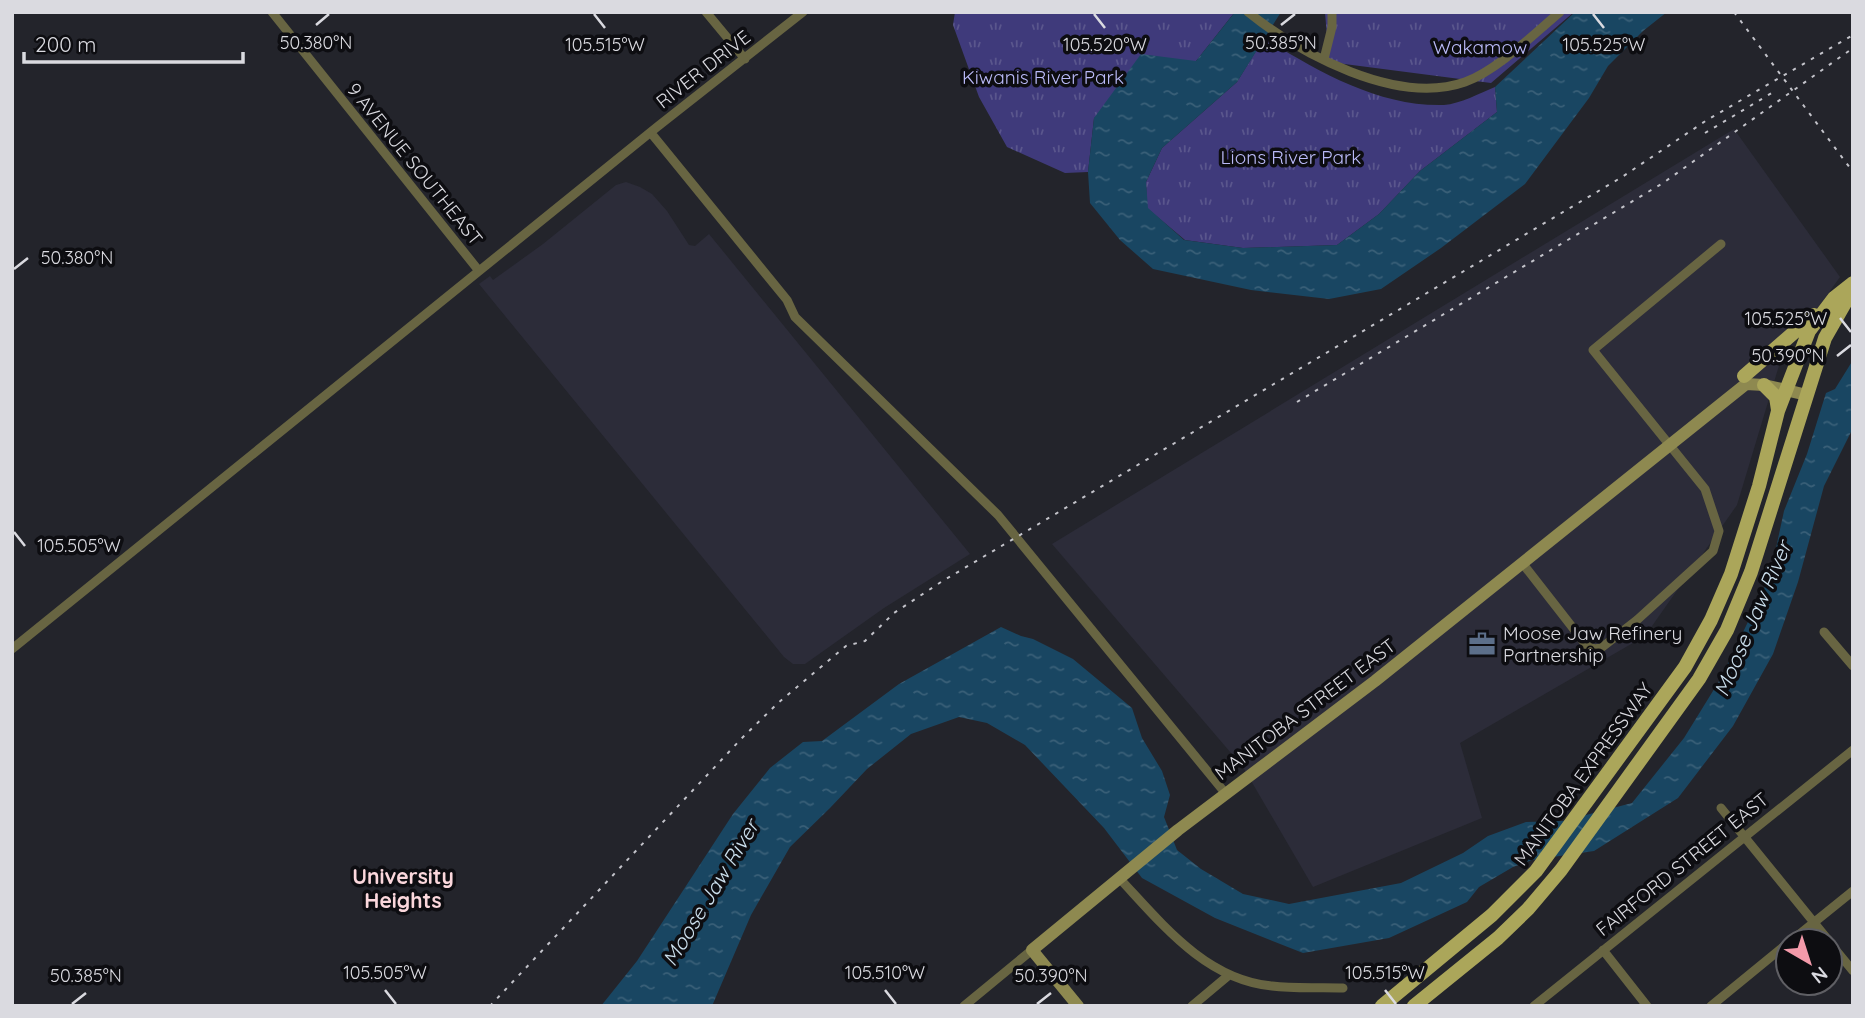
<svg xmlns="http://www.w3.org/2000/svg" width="1865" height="1018" font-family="Quicksand,sans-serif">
<defs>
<pattern id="park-tufts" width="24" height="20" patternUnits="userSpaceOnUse" patternTransform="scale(1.75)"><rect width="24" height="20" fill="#3f3a7b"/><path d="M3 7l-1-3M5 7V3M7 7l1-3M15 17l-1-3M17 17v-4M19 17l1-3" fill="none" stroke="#5a568d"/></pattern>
<pattern id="water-ripples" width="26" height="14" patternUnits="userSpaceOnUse" patternTransform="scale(1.75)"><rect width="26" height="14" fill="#194662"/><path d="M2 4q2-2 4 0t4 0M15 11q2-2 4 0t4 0" fill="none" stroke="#3a6078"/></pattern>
</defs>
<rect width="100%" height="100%" fill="#23242b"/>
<!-- built -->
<path fill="#2c2c39" d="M1734 129 1840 277 1781 359 1737 505 1645 636 1460 743 1482 818 1313 887 1243 767 1052 544Z
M626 182 640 187 652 194 667 211 689 245 695 246 709 234 970 554 884 608 805 664H793L784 657 479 284 490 276 493 280 543 244 616 185Z"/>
<!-- park -->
<path fill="url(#park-tufts)" d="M955 12H1234V13L1196 61 1094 118 1088 172 1065 173 1007 147 979 97 953 25Z
M1325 12H1574L1491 83 1329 62Z
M1264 38C1317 71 1379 107 1444 105 1460 104 1480 93 1495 87L1497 112 1420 171 1379 214 1337 245 1243 248 1185 240 1147 208 1146 182 1162 148 1237 82Z"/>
<!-- water -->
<path fill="url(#water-ripples)" d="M1235 12H1281L1237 82 1162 148 1146 182 1148 208 1184 240 1243 248 1337 245 1379 214 1420 171 1497 112 1495 87 1575 12H1667L1643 31 1608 66 1589 98 1525 184 1441 248 1381 289 1329 299 1251 290 1153 269 1120 240 1090 203 1088 172 1094 118 1141 54 1196 61Z
M1853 360V428L1824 486 1798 582 1773 654 1733 726 1678 798 1594 851 1532 860 1513 867 1479 887 1467 902 1389 938 1303 953 1215 918 1142 878 1104 828 1025 745 987 723 959 717 911 734 867 769 830 808 790 847 751 915 712 1006H601L637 961 733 814 770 768 803 742 822 741 899 684 1001 627 1021 636 1033 639 1073 659 1132 708 1142 738 1162 771 1170 795 1164 817 1177 850 1201 869 1243 894 1289 904 1401 883 1463 853 1488 836 1526 822 1563 821 1632 803 1684 738 1721 678 1770 576 1784 511 1807 454 1826 393 1835 389Z"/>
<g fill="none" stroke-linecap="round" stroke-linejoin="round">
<!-- street -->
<path stroke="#686542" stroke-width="9" d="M272 12 479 271
M706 12 745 59
M1248 12C1300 54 1397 106 1465 82 1496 71 1534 34 1560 12
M1324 59 1332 27V12
M651 133 787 300 795 317 998 515 1226 794
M1523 564 1587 646 1594 649 1601 648 1637 620 1713 551 1719 531 1705 489 1593 350 1721 244
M1824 632 1853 666
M12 649 657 127 803 12
M1721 808 1829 941
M1120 879C1162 924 1206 980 1272 986 1295 989 1320 987 1343 988
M1791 941 1853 891
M1830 943 1853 971
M1603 950 1647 1006
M964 1006 1032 950
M1192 1006 1229 975
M1534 1006 1853 750
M1711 1006 1788 943"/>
<!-- secondary -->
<path stroke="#8e8950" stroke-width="12" d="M1078 1006 1032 950 1178 830 1375 681 1746 384 1764 385 1807 395"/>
<!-- primary -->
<path stroke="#aba65a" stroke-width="14" d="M1744 376 1814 315
M1764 385 1776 397 1778 410
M1382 1006 1492 915 1536 871 1685 667 1711 620 1731 574 1759 486 1778 411 1809 331 1834 298 1853 283
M1414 1006 1498 938 1528 909 1561 870 1699 679 1727 630 1751 572 1825 338 1845 303 1853 295"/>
<!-- rail -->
<path stroke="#c3c3ca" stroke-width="2" stroke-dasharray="3.5 7" stroke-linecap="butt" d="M1734 12 1853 172
M1705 133 1775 91
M1297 402 1663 183 1853 48
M490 1006 742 738 778 703 846 646 865 641 894 613 941 582 1622 177 1707 120 1853 35"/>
</g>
<!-- ticks -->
<path fill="none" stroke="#dadae0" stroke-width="2.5" d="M594 14 605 28M1094 14 1105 28M1593 14 1604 28M316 25 329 14M1281 25 1295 14M14 269 28 258M1840 318 1851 332M1837 356 1851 345M14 532 25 546M385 990 396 1004M885 990 896 1004M1385 990 1396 1004M72 1004 86 993M1037 1004 1051 993"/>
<!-- icons -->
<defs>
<g id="office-bare" transform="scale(2.1)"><path d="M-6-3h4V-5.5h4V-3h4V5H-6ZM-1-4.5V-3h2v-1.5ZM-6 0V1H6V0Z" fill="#5c6f8a" stroke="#0d0d11" stroke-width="2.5" paint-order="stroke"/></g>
</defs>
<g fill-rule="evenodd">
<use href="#office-bare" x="1482" y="644"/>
</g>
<g text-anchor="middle" stroke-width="7" stroke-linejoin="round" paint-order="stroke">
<!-- park labels -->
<g font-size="19" fill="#bbbbf9" stroke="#0d0d11">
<text x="1480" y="54">Wakamow</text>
<text x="1043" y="84">Kiwanis River Park</text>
<text x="1291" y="164">Lions River Park</text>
</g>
<!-- street labels -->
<g font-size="19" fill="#dadae0" stroke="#0d0d11">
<text transform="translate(703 69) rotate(-38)" y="7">RIVER DRIVE</text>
<text transform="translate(415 164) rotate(51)" y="7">9 AVENUE SOUTHEAST</text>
<text transform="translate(1305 709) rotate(-37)" y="7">MANITOBA STREET EAST</text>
<text transform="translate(1583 774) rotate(-54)" y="7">MANITOBA EXPRESSWAY</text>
<text transform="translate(1682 864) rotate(-39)" y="7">FAIRFORD STREET EAST</text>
</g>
<!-- poi labels -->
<g font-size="19" fill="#dadae0" stroke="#0d0d11" text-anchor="start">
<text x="1503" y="640">Moose Jaw Refinery<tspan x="1503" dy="22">Partnership</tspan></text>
</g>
<!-- water labels -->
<g font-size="21" font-style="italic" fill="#cde1ef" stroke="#0d0d11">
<text transform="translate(1753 619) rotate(-67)" y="7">Moose Jaw River</text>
<text transform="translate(711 893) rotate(-59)" y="7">Moose Jaw River</text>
</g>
<!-- neighbourhood labels -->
<g font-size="21" font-weight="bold" fill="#fbd7dc" stroke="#0d0d11">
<text x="403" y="884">University<tspan x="403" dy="24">Heights</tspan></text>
</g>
</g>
<g font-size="18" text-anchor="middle" fill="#dadae0" stroke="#0d0d11" stroke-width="7" stroke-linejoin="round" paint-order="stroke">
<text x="316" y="49">50.380°N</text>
<text x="1281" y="49">50.385°N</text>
<text x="605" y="51">105.515°W</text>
<text x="1105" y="51">105.520°W</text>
<text x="1604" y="51">105.525°W</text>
<text x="77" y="264">50.380°N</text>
<text x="1786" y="325">105.525°W</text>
<text x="1788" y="362">50.390°N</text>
<text x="79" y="552">105.505°W</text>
<text x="385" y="979">105.505°W</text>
<text x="885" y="979">105.510°W</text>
<text x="1385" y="979">105.515°W</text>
<text x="86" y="982">50.385°N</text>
<text x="1051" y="982">50.390°N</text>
</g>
<!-- border -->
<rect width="1865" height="1018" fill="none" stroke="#dadae0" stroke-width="28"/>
<!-- north arrow -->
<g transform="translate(1809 962) rotate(141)"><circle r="33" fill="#0d0d11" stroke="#5f5f64" stroke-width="2"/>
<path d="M0-5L12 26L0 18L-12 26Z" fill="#f39aaa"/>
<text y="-10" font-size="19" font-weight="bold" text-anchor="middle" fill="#dadae0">N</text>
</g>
<!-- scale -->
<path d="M24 52v10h219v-10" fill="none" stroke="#dadae0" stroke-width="3.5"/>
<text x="35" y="52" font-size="21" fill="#dadae0" stroke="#0d0d11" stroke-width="5" paint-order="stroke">200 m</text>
</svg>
